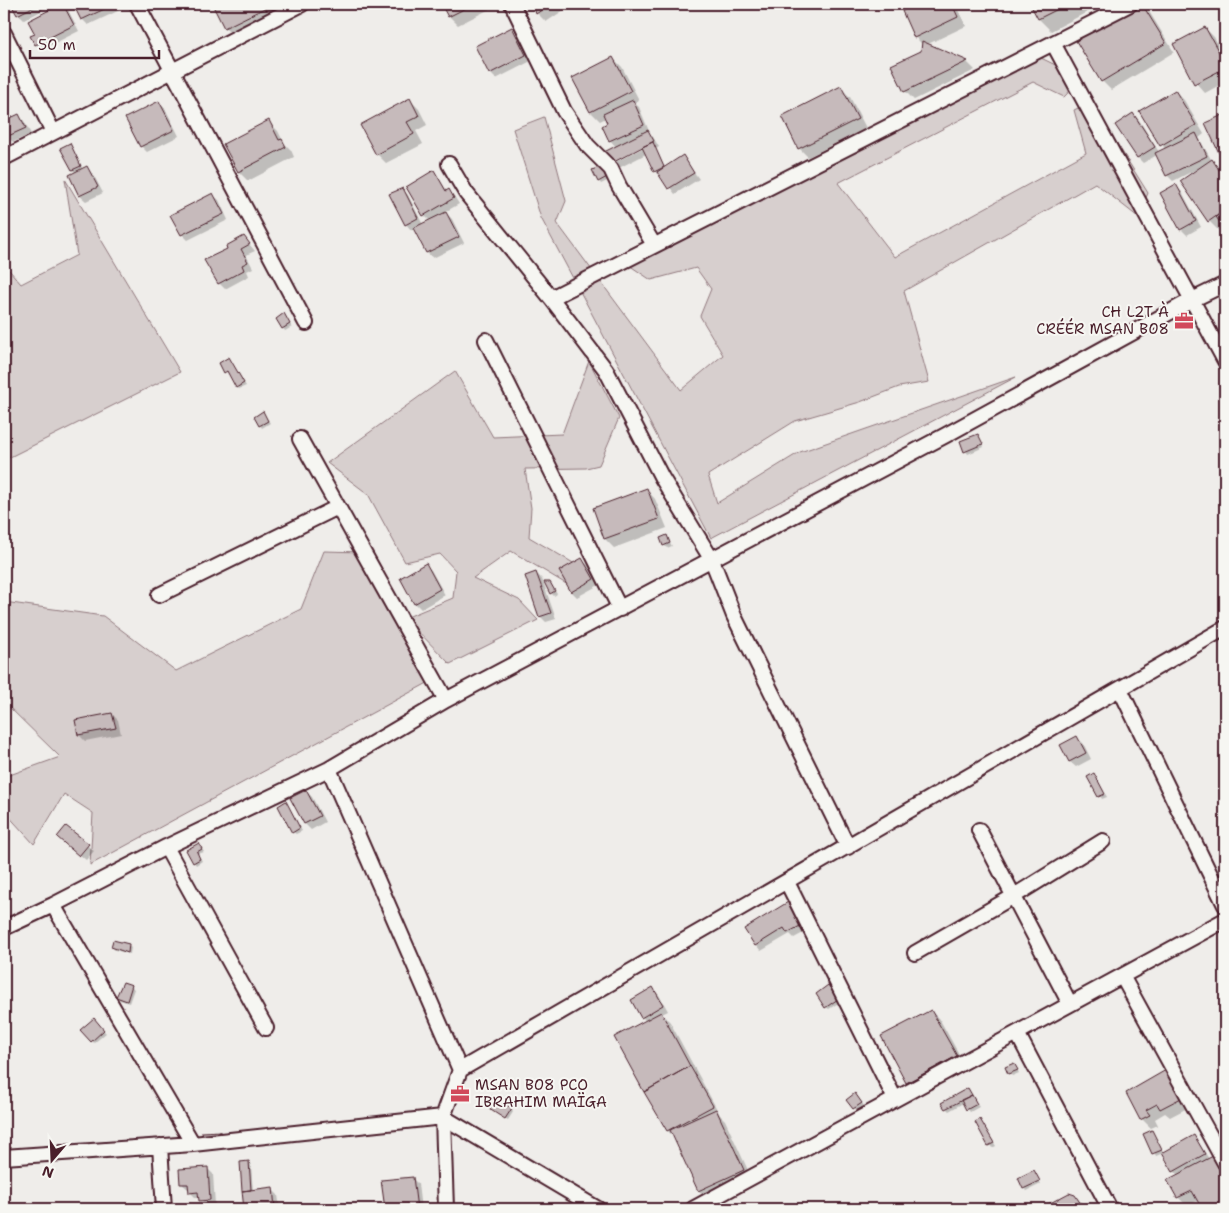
<svg xmlns="http://www.w3.org/2000/svg" width="1229" height="1213" font-family="'Shantell Sans',sans-serif">
<rect width="100%" height="100%" fill="#efedea"/>
<filter id="ink" filterUnits="userSpaceOnUse"><feTurbulence type="fractalNoise" baseFrequency=".02" numOctaves="2"/><feDisplacementMap in="SourceGraphic" scale="10" xChannelSelector="R" yChannelSelector="G"/><feConvolveMatrix kernelMatrix="1 2 1 2 8 2 1 2 1" color-interpolation-filters="sRGB"/></filter>
<g filter="url(#ink)">
<!-- green -->
<path fill="#d7cfce" stroke="#90777c" d="M1037 56 1082 78 1064 97 1033 82 838 183 895 257 1086 153 1074 110 1091 102 1148 193 1138 217 1095 183 904 291 929 382 899 387 860 402 795 421 708 475 717 503 800 452 1016 377 711 538 541 218 513 129 544 117 566 201 557 223 681 390 723 355 700 316 711 289 696 268 651 280 617 257Z
M65 179 180 372 4 460V264L21 284 77 255Z
M589 361 619 418 599 465 586 468 525 469 531 508 529 537 575 564 568 585 511 551 473 578 519 600 538 620 450 664 405 618 453 598 456 571 440 554 405 562 368 494 327 463 455 371 493 437 562 434Z
M324 551 361 552 435 679 90 865 93 813 64 794 34 844 4 811V777L60 757 4 702V602L103 616 176 671 301 609Z"/>
<!-- shadow -->
<path fill="#0003" d="M13 4H40L43 10 24 20 18 14Z
M43 4H57L48 8Z
M75 4H116L120 10 88 25 82 19Z
M214 4H271L277 15 234 36 225 27Z
M442 4H495L496 6 458 25 449 16Z
M534 4H573L546 22 537 13Z
M920 4H955L966 26 928 44 967 62 975 70 914 100 905 91 922 52 923 45 915 37 903 12Z
M1031 4H1091L1093 9 1051 31 1039 19Z
M1141 4 1150 13 1174 52 1111 90 1102 81 1078 42Z
M63 5 68 10 79 31 41 50 36 44V34Z
M1205 28 1214 37 1225 57V82L1205 93 1196 83 1174 45Z
M511 29 517 35 531 61 496 79 490 73 476 47Z
M613 58 622 67 639 100 634 103 639 107 649 131 648 132 653 137 659 147 656 149 665 168 683 157 699 179 675 194 659 173 657 174 655 171 646 154 617 169 612 164 643 148V145L616 147 610 140 609 124 606 118 600 121 591 112 574 79Z
M841 88 850 97 866 128 808 157 799 148Z
M1175 91 1184 100 1204 134 1199 138 1212 161 1225 177V227L1218 230 1209 221 1195 170 1173 181 1167 175 1157 155 1143 163 1138 158 1133 114 1139 120 1159 152 1165 149 1141 111Z
M410 100 419 109 427 125 416 131 423 144 386 163 377 154Z
M159 102 165 108 179 136 147 152 141 146Z
M18 115 24 121 31 134 13 142 7 137 4 129V123Z
M1225 116V158L1220 152 1207 124Z
M269 122 278 131 284 143 291 150 294 157 248 181 239 172 225 145Z
M72 147 83 170 87 168 93 174 103 193 86 201 80 196 70 176 76 173 73 170 62 149Z
M604 170 609 180 601 184 599 181Z
M434 172 439 178 447 191 454 196 459 204 445 212 452 219 464 243 433 258 427 253 415 228 411 230 406 224 402 189 408 195 423 225 430 221 424 215Z
M1176 186 1182 192 1201 227 1187 235 1181 229Z
M213 195 219 200 228 220 188 240 182 234Z
M244 238 255 251 246 255 253 268 247 271 249 276 225 289 219 283 229 250Z
M286 318 292 327 285 331 283 328Z
M229 358 246 386 239 389 220 363Z
M263 413 270 423 262 428 260 425Z
M978 435 984 447 968 454 966 451Z
M646 489 655 499 667 528 614 548 605 539 594 509Z
M666 536 672 546 667 548 664 545Z
M582 560 588 565 599 585 577 597 572 592Z
M426 565 431 570 445 595 421 609 415 603Z
M536 573 542 579 556 619 546 622 540 616Z
M550 583 557 594 554 596 551 593Z
M112 714 118 720 121 734 85 741 79 735Z
M1077 738 1083 743 1091 759 1076 767 1070 762 1062 746Z
M1096 777 1107 797 1102 799 1089 778Z
M306 791 312 797 325 822 311 830 305 824 292 798Z
M286 803 302 831 296 834 293 832Z
M66 828 94 851 86 860 64 842Z
M199 844 204 852 198 854 202 861 196 865 194 862Z
M788 904 794 910 807 931 794 938 790 934 761 951 756 945Z
M128 945 131 948 130 954 115 950 112 947Z
M131 986 134 989 129 1003 120 1000 118 997Z
M828 987 840 1002 829 1009 826 1007Z
M653 989 659 995 668 1011 662 1014 670 1022 720 1115 725 1120 752 1179 708 1200 699 1191 675 1138 668 1131 646 1021 642 1017Z
M931 1011 940 1020 965 1065 916 1091 907 1082Z
M94 1020 106 1033 94 1043 82 1030Z
M1014 1064 1019 1073 1012 1076 1007 1068Z
M1166 1072 1193 1105 1170 1117 1165 1113 1155 1119 1158 1125 1151 1128 1142 1119 1127 1093Z
M970 1092 979 1107 970 1112 963 1103 949 1111 946 1108Z
M858 1097 864 1106 857 1111 848 1100Z
M490 1109H511L513 1112 508 1120Z
M980 1120 996 1146 992 1148 976 1122Z
M1152 1131 1163 1153 1156 1156 1145 1134Z
M1194 1137 1199 1143 1209 1159 1213 1157 1222 1166 1225 1173V1209H1203L1198 1201 1187 1206 1178 1197V1175L1174 1171Z
M249 1162 251 1165 253 1191 272 1189 278 1195 280 1209H246L243 1190Z
M207 1168 213 1174 215 1205 206 1206 200 1198H196L190 1192V1189H188L182 1184Z
M1034 1171 1041 1184 1027 1191 1024 1188Z
M412 1178 418 1184 421 1209H386L382 1181Z
M1069 1194 1075 1196 1085 1207 1090 1205 1094 1209H1042Z"/>
<!-- building -->
<path fill="#c6babb" stroke="#4a1f2b" d="M11 4H39L17 15Z
M61 4H63L74 25 35 45 30 36 35 34 28 21Z
M73 4H115L81 20Z
M212 4H268L269 6 224 28Z
M441 4H474L448 17Z
M533 4H550L536 14Z
M917 4H952L958 17 914 38 902 11Z
M1030 4H1068L1038 19Z
M1138 4H1142L1166 43 1101 82 1076 41Z
M512 27 526 55 489 74 475 46Z
M1205 27 1225 63V68L1194 84 1173 44Z
M922 41 968 61 904 92 891 65 921 51Z
M613 57 631 91 590 112 572 78Z
M841 86 858 119 798 149 782 116Z
M1175 90 1196 125 1160 146 1139 111Z
M410 98 419 116 407 122 414 134 376 155 360 125Z
M633 100 644 125 609 141 602 126 607 123 603 114Z
M159 101 174 130 140 147 125 118Z
M1133 113 1155 147 1137 158 1115 125Z
M19 114 26 128 6 137 4 132V121Z
M1225 114V150L1219 153 1205 123Z
M269 120 279 140 282 139 286 147 238 172 223 144Z
M648 130 654 141 610 164 604 152Z
M1196 133 1207 156 1166 176 1155 153Z
M653 142 664 167 654 172 642 147Z
M70 143 81 166 72 170 60 148Z
M683 155 694 173 668 189 657 172Z
M1212 159 1225 179V210L1208 222 1180 181Z
M87 166 98 187 79 196 69 175Z
M602 166 607 177 598 182 592 170Z
M434 170 446 191 449 189 454 198 423 216 406 187Z
M1176 184 1196 221 1180 230 1160 193Z
M403 188 418 218 405 225 389 194Z
M213 193 224 214 181 235 170 215Z
M1225 210V229L1216 217Z
M446 212 459 237 426 253 413 228Z
M244 236 250 244 241 249 248 262 242 265 244 270 218 284 204 260 227 249 226 246Z
M284 313 290 324 282 329 276 319Z
M229 357 244 383 236 388 227 371 224 373 219 363Z
M263 411 268 421 259 426 254 417Z
M978 434 983 444 964 452 960 441Z
M647 488 659 519 604 539 593 508Z
M667 535 670 543 663 546 660 538Z
M582 558 594 579 571 592 559 571Z
M426 563 440 589 414 604 400 578Z
M536 572 551 613 539 617 525 576Z
M544 582H550L555 591 550 594Z
M112 713 116 728 78 735 75 720Z
M1077 736 1086 753 1069 762 1060 745Z
M1094 773 1105 794 1098 797 1087 777Z
M306 790 320 816 304 824 290 798Z
M286 801 300 828 292 833 278 806Z
M66 826 89 844 79 856 57 837Z
M199 843 202 849 197 852 200 859 193 863 186 850Z
M788 902 802 925 787 933 784 928 755 946 744 929Z
M113 940 129 944 128 953 111 947Z
M123 982 132 985 127 1001 116 997Z
M828 985 838 999 825 1008 816 994Z
M653 987 663 1005 641 1018 631 1000Z
M931 1010 957 1056 906 1083 881 1036Z
M661 1012 690 1066 644 1092 614 1037Z
M94 1018 104 1030 91 1042 80 1030Z
M1014 1063 1018 1070 1008 1074 1005 1067Z
M690 1066 713 1106 667 1131 644 1092Z
M1166 1070 1177 1089 1181 1087 1185 1096 1160 1109 1157 1104 1146 1110 1150 1115 1140 1120 1126 1093Z
M968 1088 972 1095 945 1109 941 1103Z
M855 1093 862 1103 853 1109 846 1100Z
M972 1095 977 1104 966 1110 961 1100Z
M492 1096 512 1108 505 1119 486 1107Z
M716 1109 744 1170 698 1191 670 1130Z
M980 1119 994 1143 988 1146 975 1122Z
M1152 1130 1162 1150 1152 1154 1143 1134Z
M220 1131V1140L203 1141 202 1132Z
M1194 1135 1205 1154 1173 1172 1162 1153Z
M1213 1156 1225 1179V1209H1202L1192 1191 1177 1198 1167 1180Z
M249 1161 251 1190 242 1191 240 1162Z
M208 1167 210 1200 199 1201 198 1192 189 1193 188 1184H180L179 1169Z
M1034 1170 1040 1181 1023 1189 1018 1178Z
M413 1177 417 1209H385L381 1180Z
M273 1187 275 1209H244L242 1191Z
M1069 1193 1075 1195 1083 1207 1090 1204 1092 1209H1039Z"/>
<g fill="none" stroke-linecap="round" stroke-linejoin="round">
<!-- minor casing -->
<g stroke="#4a1f2b" stroke-width="18">
<path id="minor" d="M137 4 306 323
M512 4 564 111 587 145 611 169 619 186 654 245
M4 33 53 132
M1053 43 1225 361
M4 158 302 4
M449 164 466 193 551 298 606 370 662 478 712 560 734 616 848 847
M551 298 1130 4
M486 340 620 609
M300 439 446 700
M159 595 338 507
M1120 689 1225 905
M329 769 460 1070
M979 830 1070 1004
M166 847 266 1028
M787 882 895 1099
M53 905 193 1144
M4 928 53 905 166 847 329 769 446 700 946 435 1192 300 1225 284
M915 953 1014 896 1103 841
M1122 976 1225 1163
M1017 1033 1110 1209
M160 1146 164 1209
M4 1157 193 1144 443 1117 598 1209
M446 1209 443 1117 460 1070 1225 628
M693 1209 1225 920"/>
</g>
<!-- minor -->
<use href="#minor" stroke="#f6f6f2" stroke-width="14"/>
</g>
</g>
<!-- icons -->
<defs>
<g id="office-bare" transform="scale(1.5)"><path d="M-6-3h4V-5.5h4V-3h4V5H-6ZM-1-4.5V-3h2v-1.5ZM-6 0V1H6V0Z" fill="#d1495b" stroke="#f6f6f2" stroke-width="2.5" paint-order="stroke"/></g>
</defs>
<g fill-rule="evenodd">
<use href="#office-bare" x="1184" y="321"/>
<use href="#office-bare" x="460" y="1094"/>
</g>
<g text-anchor="middle" stroke-width="4" stroke-linejoin="round" paint-order="stroke">
<!-- poi labels -->
<g font-size="15" fill="#4a1f2b" stroke="#f6f6f2" text-anchor="end">
<text x="1169" y="317">CH L2T À<tspan x="1169" dy="17">CRÉÉR MSAN B08</tspan></text>
<text x="475" y="1090" text-anchor="start">MSAN B08 PCO<tspan x="475" dy="17">IBRAHIM MAÏGA</tspan></text>
</g>
</g>
<!-- margin -->
<rect width="1229" height="1213" fill="none" stroke="#f6f6f2" stroke-width="20"/>
<rect x="10" y="10" width="1209" height="1193" fill="none" stroke="#4a1f2b" stroke-width="2" filter="url(#ink)"/>
<!-- north arrow -->
<g transform="translate(52 1160) rotate(199)" stroke="#f6f6f2" stroke-width="4" paint-order="stroke">
<path d="M0-4L9 19L0 12L-9 19Z" fill="#4a1f2b"/>
<text y="-8" font-size="14" font-weight="bold" text-anchor="middle" fill="#4a1f2b">N</text>
</g>
<!-- scale -->
<path d="M30 50v8h129v-8" fill="none" stroke="#4a1f2b" stroke-width="2.5"/>
<text x="38" y="50" font-size="15" fill="#4a1f2b" stroke="#f6f6f2" stroke-width="4" paint-order="stroke">50 m</text>
</svg>
